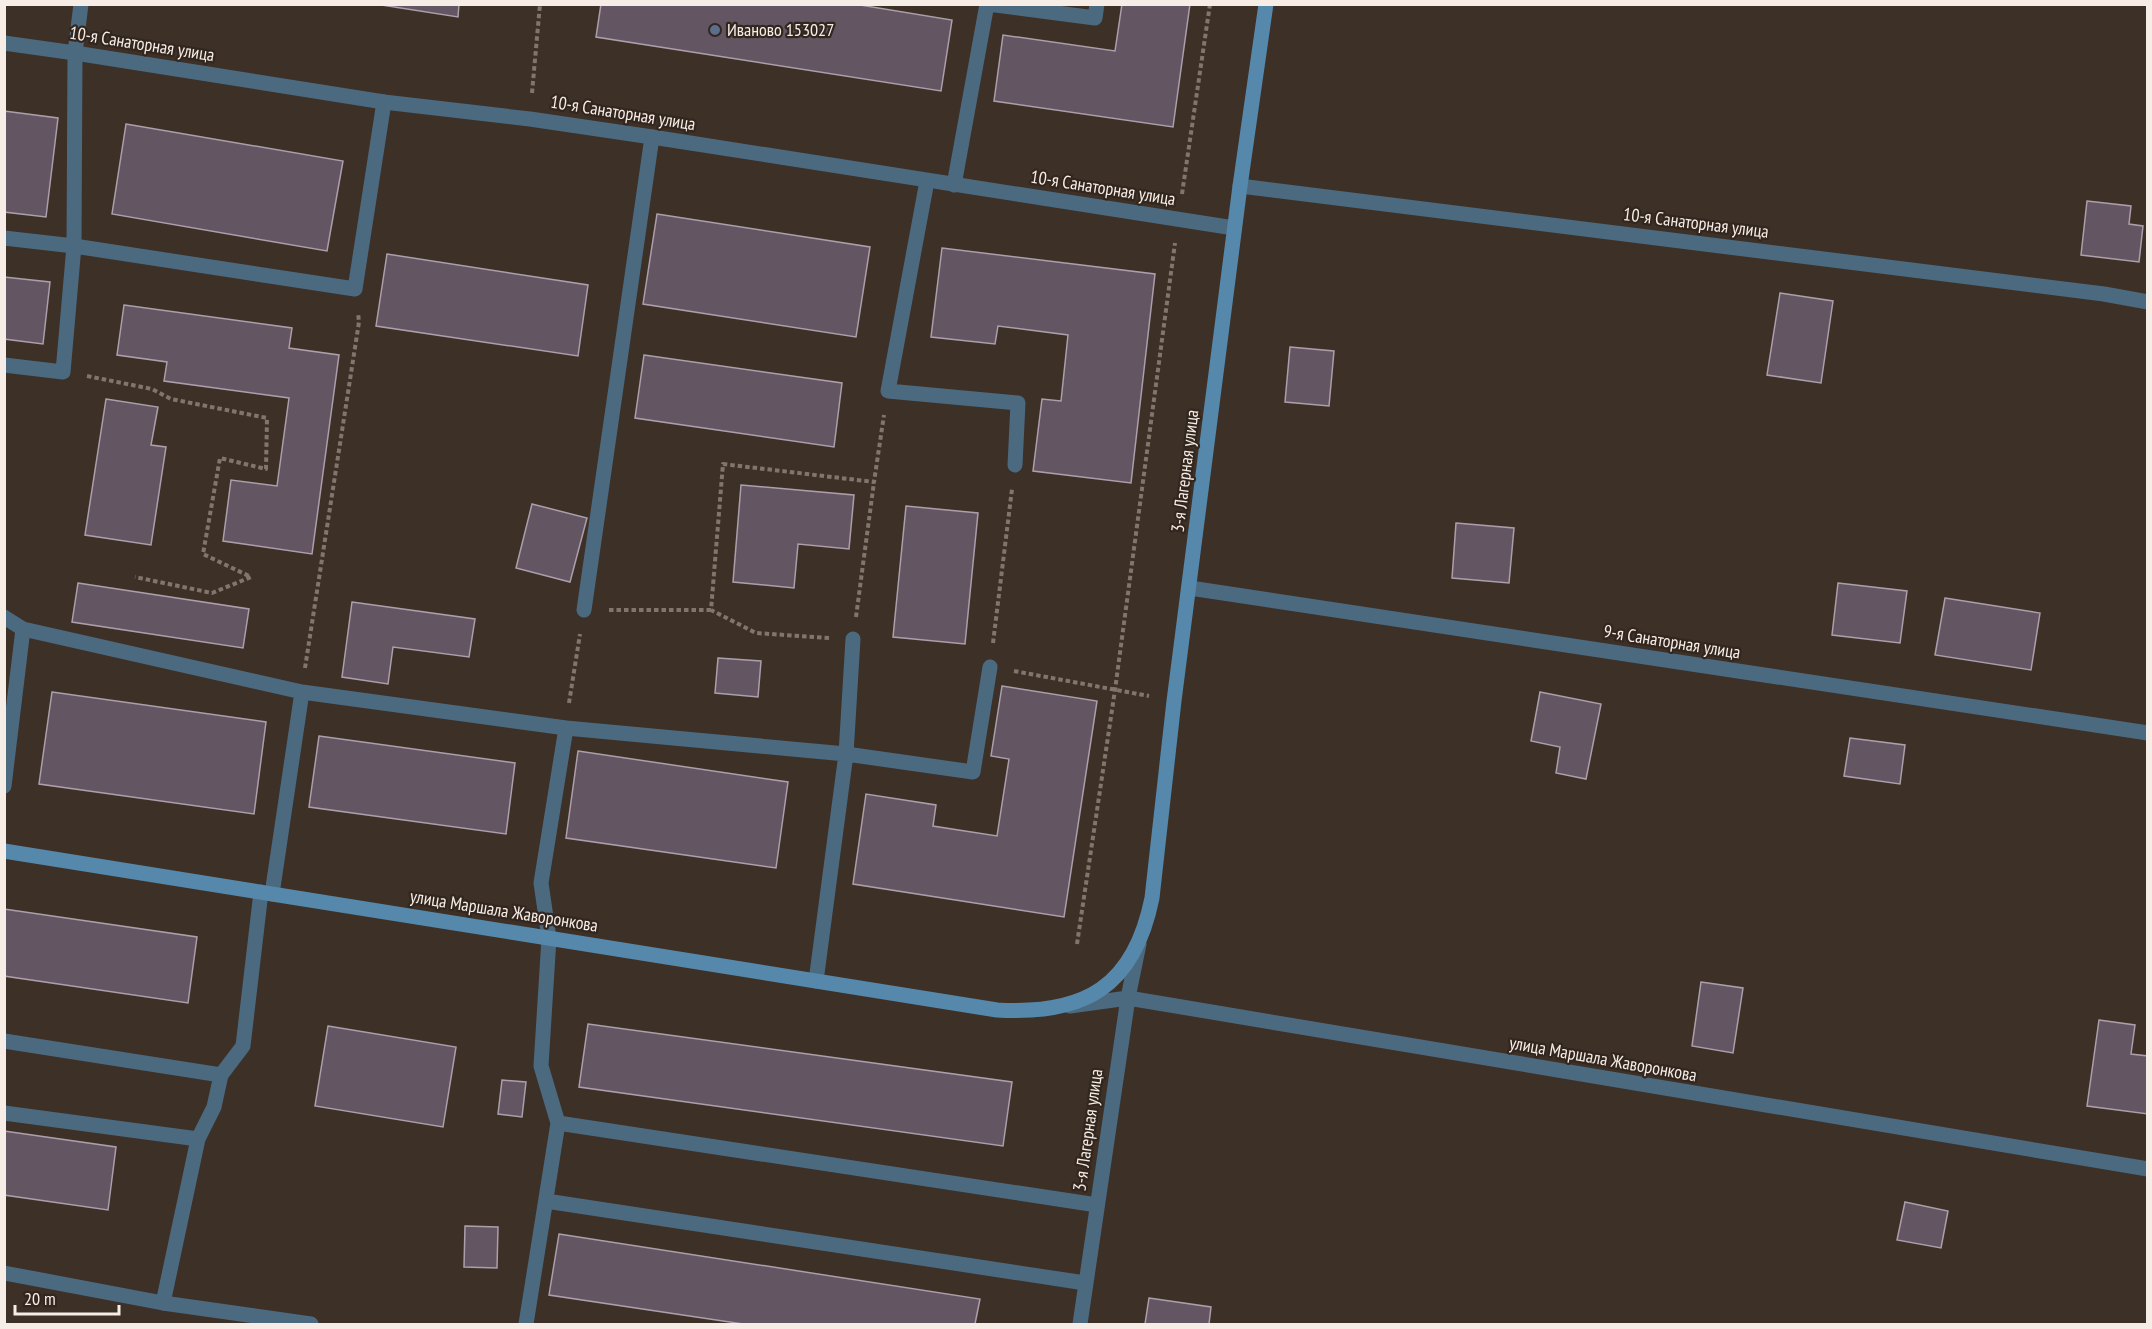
<svg xmlns="http://www.w3.org/2000/svg" width="2152" height="1329" font-family="'PT Sans Narrow',sans-serif">
<rect width="100%" height="100%" fill="#3d3027"/>
<!-- building -->
<path fill="#635662" stroke="#ad9eab" stroke-width="1.5" d="M375 4H459L458 17Z
M601 4H854L952 20 941 91 596 37Z
M1122 4H1190L1173 127 994 101 1003 35 1115 51Z
M4 111 58 118 46 217 4 212Z
M126 124 343 161 327 251 112 214Z
M2087 201 2131 206 2129 224 2143 226 2139 262 2081 255Z
M657 214 870 247 856 337 643 304Z
M942 248 1155 274 1131 483 1033 471 1042 399 1061 401 1068 335 998 326 995 344 931 337Z
M387 254 588 285 578 356 376 326Z
M4 277 50 282 43 344 4 339Z
M1780 293 1833 301 1821 383 1767 375Z
M124 305 292 328 289 348 339 355 312 554 223 541 231 480 277 486 289 398 164 381 167 362 117 355Z
M1290 347 1334 351 1329 406 1285 402Z
M644 355 842 383 834 447 635 418Z
M106 399 158 407 151 445 166 447 151 545 85 535Z
M741 485 854 495 849 549 798 544 794 588 733 582Z
M532 504 587 518 570 582 516 568Z
M906 506 978 513 965 644 893 637Z
M1456 523 1514 528 1509 583 1452 578Z
M78 583 249 609 243 648 72 622Z
M1838 583 1907 591 1900 643 1832 635Z
M1945 598 2040 613 2031 670 1935 655Z
M352 602 475 619 469 657 393 647 388 684 342 677Z
M718 658 761 661 758 697 715 693Z
M1002 686 1097 701 1064 917 853 884 866 794 936 805 933 826 997 836 1009 759 991 756Z
M52 692 266 722 254 814 39 784Z
M1540 692 1601 704 1586 779 1556 773 1560 747 1531 741Z
M319 736 515 763 506 834 309 807Z
M1850 738 1905 745 1900 784 1844 776Z
M578 751 788 782 776 868 566 838Z
M4 909 197 937 188 1003 4 976Z
M1701 982 1743 988 1733 1053 1692 1046Z
M2099 1020 2135 1025 2131 1054 2148 1056V1114L2087 1106Z
M588 1024 1012 1082 1003 1146 579 1087Z
M328 1026 456 1047 443 1127 315 1106Z
M502 1080 526 1082 522 1117 498 1114Z
M4 1131 116 1147 108 1210 4 1195Z
M1905 1202 1948 1211 1941 1248 1897 1240Z
M465 1226 498 1227 497 1268 464 1267Z
M559 1234 980 1299 975 1324H743L549 1295Z
M1149 1298 1211 1307 1209 1324H1145Z"/>
<g fill="none" stroke-linecap="round" stroke-linejoin="round">
<!-- path -->
<path stroke="#81766e" stroke-width="4" stroke-dasharray="4.5 3" stroke-linecap="butt" d="M532 93 540 4
M1182 194 1210 4
M87 376 152 389 171 399 267 418 266 469 220 458 203 554 251 577 212 593 135 577
M609 610H711
M856 617 874 482
M829 638 756 633 711 610 723 464 874 482 884 415
M993 643 1012 489
M305 668 359 322 358 313
M1014 671 1149 696
M569 703 580 634
M1077 944 1115 690 1175 243"/>
<!-- lane -->
<path stroke="#4b6a80" stroke-width="15" d="M81 4 75 53 74 246 355 289 384 102
M988 4 1095 18 1097 4
M927 181 888 391 1018 403 1015 465
M954 185 987 4
M4 238 74 246 63 372 4 365
M584 610 652 137
M4 617 23 629
M853 639 846 754 566 728 541 883 549 938 541 1066 558 1123 1097 1205
M4 786 23 629 302 692 566 728
M272 894 302 692
M816 981 846 754 973 772 990 667
M4 1041 221 1075 214 1107 198 1139 163 1303
M221 1075 243 1046 261 892
M4 1113 198 1139
M546 1201 1085 1283
M526 1324 558 1123"/>
<!-- street -->
<path stroke="#4b6a80" stroke-width="15" d="M4 43 75 53 384 102 530 119 652 137 1234 228
M1240 186 2104 294 2148 302
M1190 588 2148 733
M1070 1006 1128 998 2148 1169
M4 1273 163 1303 311 1324
M1080 1324 1128 998 1139 944"/>
<!-- secondary -->
<path stroke="#5588ab" stroke-width="15" d="M4 851 997 1010C1085 1015 1134 987 1152 898L1174 701 1240 186 1266 4"/>
</g>
<!-- markers -->
<circle fill="#5c6f8a" stroke="#32261e" stroke-width="2" cx="715" cy="30" r="6"/>
<g text-anchor="middle" stroke-width="4.5" stroke-linejoin="round" paint-order="stroke">
<!-- poi labels -->
<g font-size="18" fill="#f6ede7" stroke="#32261e" text-anchor="start">
<text x="727" y="36">Иваново 153027</text>
</g>
<!-- street labels -->
<g font-size="18" fill="#f6ede7" stroke="#32261e">
<text transform="translate(142 44) rotate(9)" y="6">10-я Санаторная улица</text>
<text transform="translate(623 113) rotate(9)" y="6">10-я Санаторная улица</text>
<text transform="translate(1103 188) rotate(9)" y="6">10-я Санаторная улица</text>
<text transform="translate(1696 223) rotate(7)" y="6">10-я Санаторная улица</text>
<text transform="translate(1185 471) rotate(-83)" y="6">3-я Лагерная улица</text>
<text transform="translate(1672 642) rotate(9)" y="6">9-я Санаторная улица</text>
<text transform="translate(504 911) rotate(9)" y="6">улица Маршала Жаворонкова</text>
<text transform="translate(1603 1059) rotate(10)" y="6">улица Маршала Жаворонкова</text>
<text transform="translate(1088 1130) rotate(-82)" y="6">3-я Лагерная улица</text>
</g>
</g>
<!-- border -->
<rect width="2152" height="1329" fill="none" stroke="#f6ede7" stroke-width="12"/>
<!-- scale -->
<path d="M15 1305v9h104v-9" fill="none" stroke="#f6ede7" stroke-width="3"/>
<text x="24" y="1305" font-size="18" fill="#f6ede7" stroke="#32261e" stroke-width="4.5" paint-order="stroke">20 m</text>
</svg>
